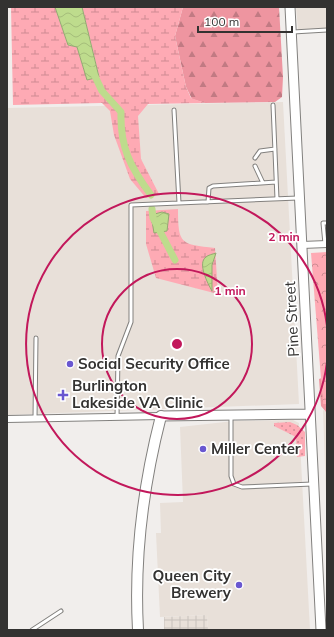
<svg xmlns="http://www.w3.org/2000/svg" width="334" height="637" font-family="Mulish,sans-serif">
<defs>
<pattern id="industrial-grid" width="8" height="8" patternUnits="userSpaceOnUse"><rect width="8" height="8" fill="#e8e0d9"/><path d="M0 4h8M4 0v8" fill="none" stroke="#c7c1bb"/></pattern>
<pattern id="grass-dots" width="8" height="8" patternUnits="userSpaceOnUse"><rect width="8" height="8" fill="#feaab4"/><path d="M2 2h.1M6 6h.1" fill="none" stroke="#ce8b93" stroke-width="1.8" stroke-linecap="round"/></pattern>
<pattern id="forest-firs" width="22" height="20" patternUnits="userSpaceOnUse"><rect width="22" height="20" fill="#ee95a0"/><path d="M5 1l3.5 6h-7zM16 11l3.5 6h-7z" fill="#c17a83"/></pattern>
<pattern id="wetland-marsh" width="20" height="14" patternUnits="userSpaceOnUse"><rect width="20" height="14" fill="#feaab4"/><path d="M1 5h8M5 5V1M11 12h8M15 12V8" fill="none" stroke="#ce8b93"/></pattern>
<pattern id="park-crowns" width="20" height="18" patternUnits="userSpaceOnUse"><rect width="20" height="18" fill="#feaab4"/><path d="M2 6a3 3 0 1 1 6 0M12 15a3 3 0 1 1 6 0" fill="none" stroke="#ce8b93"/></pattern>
<pattern id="water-waves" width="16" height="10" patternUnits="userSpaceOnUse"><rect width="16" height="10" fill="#bedc8d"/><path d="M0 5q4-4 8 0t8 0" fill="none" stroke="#a4bd7a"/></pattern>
</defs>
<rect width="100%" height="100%" fill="#f1eeec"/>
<!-- built -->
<path fill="#e8e0d9" d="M296 7H327V28L298 30Z
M283 102 299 404 7 415V108Z
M323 410 327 412V524Z
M293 420 299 423 310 630H208L207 615 160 617 156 533H161L160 503 183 502 180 427 234 421Z"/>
<!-- industrial -->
<path fill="url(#industrial-grid)" d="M207 615 208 630H164V617Z"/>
<!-- grass -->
<path fill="url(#grass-dots)" d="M290 422 297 425 305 432V456L297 457 296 438 294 436 274 426V423Z"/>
<!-- forest -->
<path fill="url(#forest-firs)" d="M183 7H279L283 77 282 97 275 102 205 103 192 99 186 87 175 36Z
M327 376V412H326L321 406 319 379Z"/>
<!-- wetland -->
<path fill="url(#wetland-marsh)" d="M11 7H55L68 45 77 47 87 80 99 76 82 7H183L175 36 186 87 191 98 205 103 148 104 138 116 141 159 159 194 146 198 130 179 114 135 110 111 102 103 13 105Z
M178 209C178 245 181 244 215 248L218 294 156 278 146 244V211Z"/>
<!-- park -->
<path fill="url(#park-crowns)" d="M327 252V404H323L311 253Z"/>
<!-- water -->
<path fill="url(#water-waves)" stroke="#94a971" d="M55 7H82L99 77 87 80 77 47 68 45Z
M162 212 169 214 167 231 154 233 151 215Z
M216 253 212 265V291C208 284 197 263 206 257 208 255 213 254 216 253Z"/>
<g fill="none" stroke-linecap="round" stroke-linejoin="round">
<!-- canal -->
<path stroke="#bedc8d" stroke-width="7" d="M92 70 102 91 121 112C120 147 130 167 151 195
M152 209 153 218 175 260"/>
<!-- service casing -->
<g stroke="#82807e" stroke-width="5">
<path id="service" d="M293 32 327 30
M273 105 277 199
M174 110 179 203
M255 158 260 151 275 149
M255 166 263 183
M208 202 209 188 213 186 276 182
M325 244 323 223H327
M117 417 118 356 131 322V205L298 198
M231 417V476L234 484 242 487 312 484
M35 418 36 338
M32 630 61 611"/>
</g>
<!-- minor casing -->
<g stroke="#82807e" stroke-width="8">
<path id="minor" d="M302 245 327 244
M7 419 161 416"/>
</g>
<!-- secondary casing -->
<g stroke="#82807e" stroke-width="11">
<path id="secondary" d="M290 7 321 630
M161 416 310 414"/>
</g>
<!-- primary casing -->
<g stroke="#82807e" stroke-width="12">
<path id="primary" d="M138 630C134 557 143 486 161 416"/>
</g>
<!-- service -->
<use href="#service" stroke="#fff" stroke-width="3"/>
<!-- minor -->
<use href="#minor" stroke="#fff" stroke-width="6"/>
<!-- secondary -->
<use href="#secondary" stroke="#fff" stroke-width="9"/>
<!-- primary -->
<use href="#primary" stroke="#fff" stroke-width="10"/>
</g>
<!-- distance rings -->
<g fill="none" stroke="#c2185b" stroke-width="2">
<circle cx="177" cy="344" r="75"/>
<path d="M327 362A151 151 0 1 1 327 326"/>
</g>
<!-- markers -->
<g fill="#6957d0" stroke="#fff" stroke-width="1.5">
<circle cx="70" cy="364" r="4"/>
<path d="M61 389h4v4h4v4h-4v4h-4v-4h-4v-4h4z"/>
<circle cx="203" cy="449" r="4"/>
<circle cx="239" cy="585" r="4"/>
</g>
<g text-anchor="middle" stroke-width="3.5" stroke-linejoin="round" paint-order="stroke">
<!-- street labels -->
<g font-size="15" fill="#333231" stroke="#fff">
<text transform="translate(292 319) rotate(-93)" y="5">Pine Street</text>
</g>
<!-- poi labels -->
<g font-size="15" font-weight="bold" fill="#333231" stroke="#fff" text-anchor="start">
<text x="78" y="369">Social Security Office</text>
<text x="72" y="391">Burlington<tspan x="72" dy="17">Lakeside VA Clinic</tspan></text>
<text x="211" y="454">Miller Center</text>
<text x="231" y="581" text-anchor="end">Queen City<tspan x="231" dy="17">Brewery</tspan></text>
</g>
</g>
<circle cx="177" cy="344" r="6" fill="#c2185b" stroke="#fff" stroke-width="2"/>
<g font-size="12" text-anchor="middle" font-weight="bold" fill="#c2185b" stroke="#fff" stroke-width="3.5" stroke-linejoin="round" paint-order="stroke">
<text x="284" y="241">2 min</text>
<text x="230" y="295">1 min</text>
</g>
<!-- border -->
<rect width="334" height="637" fill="none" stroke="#333231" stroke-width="16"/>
<!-- scale -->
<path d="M198 26v6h94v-6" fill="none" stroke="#333231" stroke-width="2"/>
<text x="204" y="26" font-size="12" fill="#333231" stroke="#ffffff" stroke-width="3" paint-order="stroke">100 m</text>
</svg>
